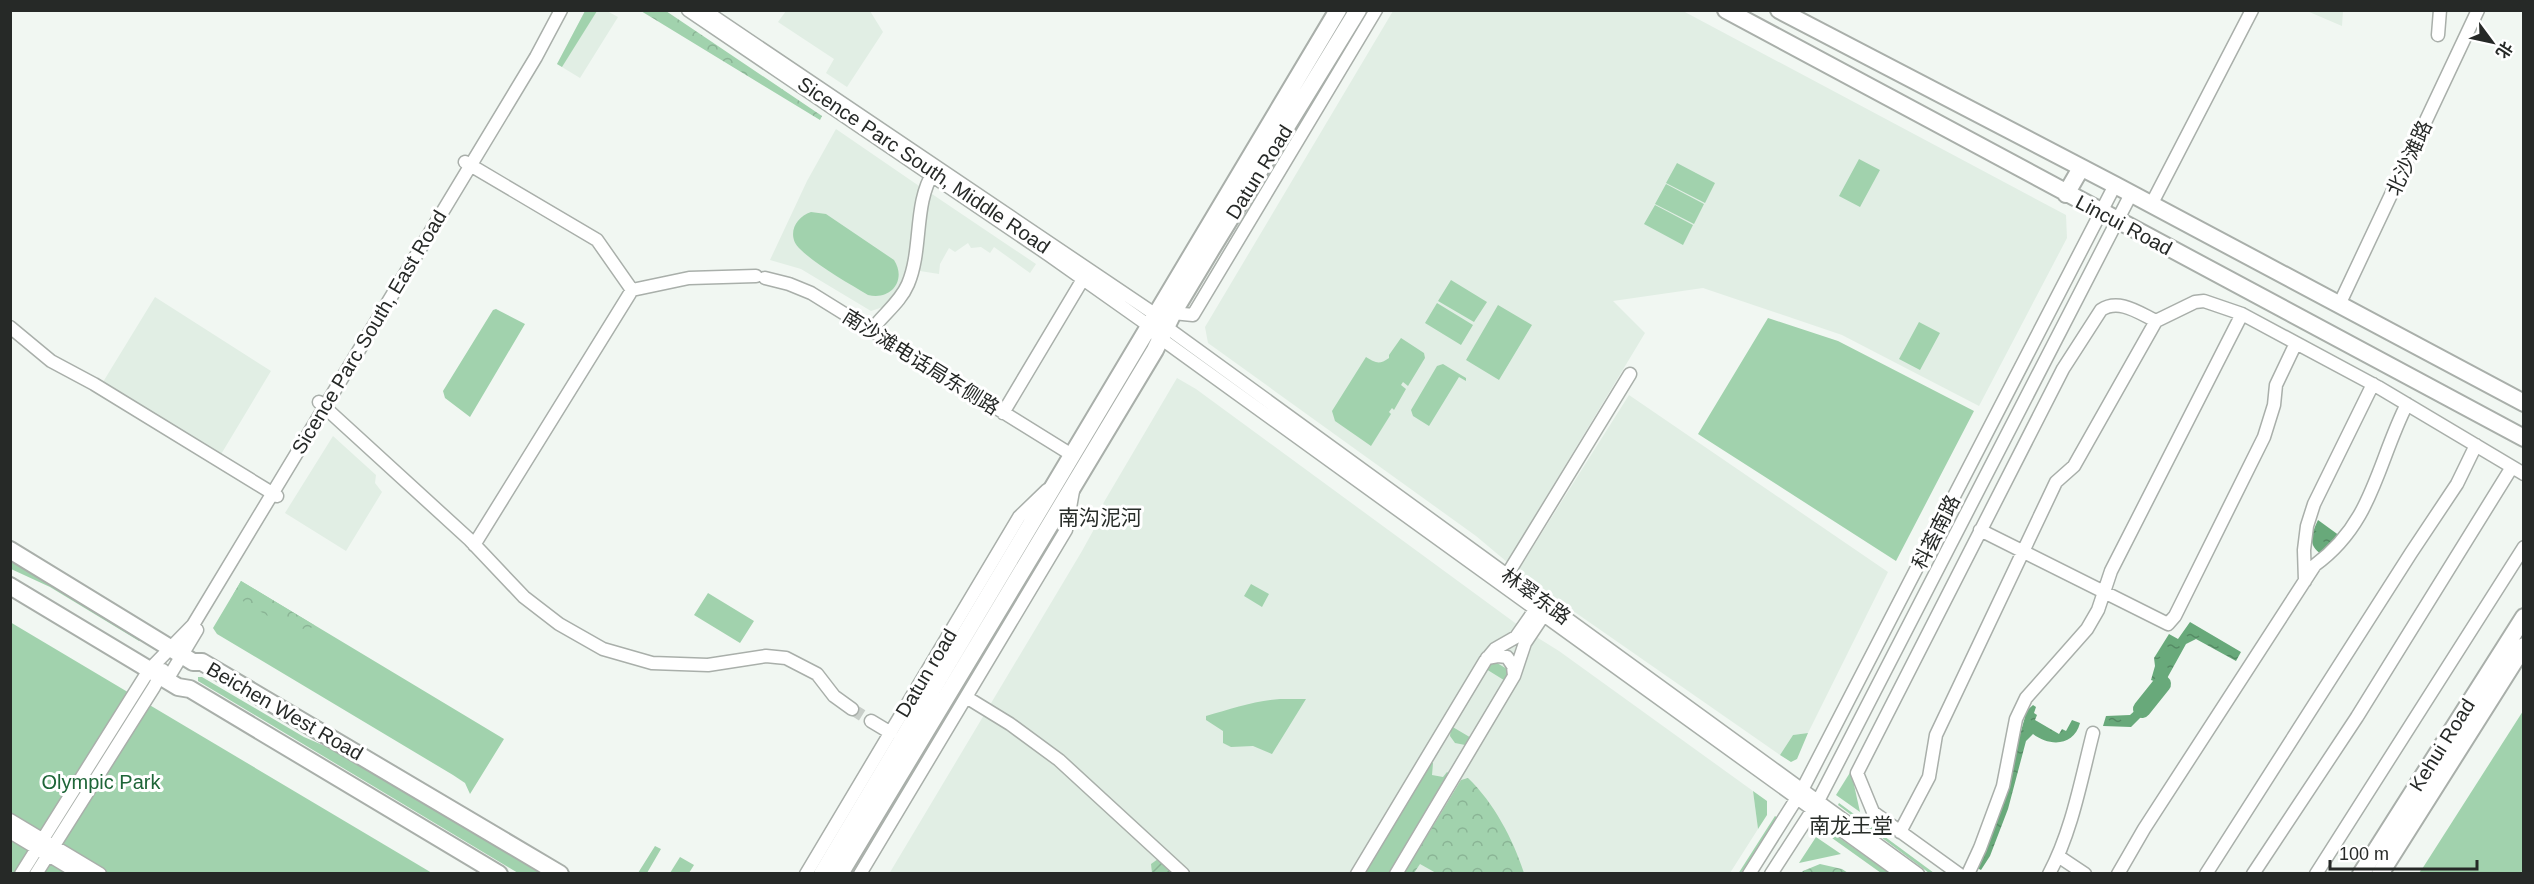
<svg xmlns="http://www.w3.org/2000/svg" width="2534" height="884" font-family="Helvetica,'Noto Sans SC',sans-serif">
<defs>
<pattern id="forest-crowns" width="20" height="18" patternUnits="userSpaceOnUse" patternTransform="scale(1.5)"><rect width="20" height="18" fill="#a1d2ad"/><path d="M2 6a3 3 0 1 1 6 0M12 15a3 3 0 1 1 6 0" fill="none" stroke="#8ab495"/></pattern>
<pattern id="garden-furrows" width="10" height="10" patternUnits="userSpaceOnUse" patternTransform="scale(1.5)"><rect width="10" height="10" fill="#a1d2ad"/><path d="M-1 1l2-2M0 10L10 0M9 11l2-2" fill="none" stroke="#8ab495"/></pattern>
<pattern id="water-ripples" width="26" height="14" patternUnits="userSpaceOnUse" patternTransform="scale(1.5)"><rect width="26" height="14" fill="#68a97a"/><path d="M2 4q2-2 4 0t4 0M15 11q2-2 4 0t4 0" fill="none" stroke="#558a64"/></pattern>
</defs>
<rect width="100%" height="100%" fill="#f1f7f2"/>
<!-- built -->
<path fill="#e1eee4" d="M585 11H607L618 17 580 78 557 64Z
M786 11H870L883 32 847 87 826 73 834 59 778 22Z
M1393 11H1683L2066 215 2067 238 1979 406 1842 335 1703 288 1613 301 1645 333 1507 562 1476 536 1208 343 1205 327Z
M2307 11H2343L2342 26Z
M836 129 922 188 907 279 893 299 883 307 871 311 801 269 770 260 807 181Z
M929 192 1036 264 1030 273 994 247 990 253 981 247 971 248 968 243 955 252 949 248 940 264 939 274 920 271Z
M155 297 271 371 220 456 103 382Z
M1177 378 1196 389 1522 628 1559 651 1753 791 1758 829 1730 873 889 874 1082 551 1093 531 1104 502Z
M1629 395 1888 572 1808 733 1793 735 1780 755 1517 572Z
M333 436 376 475 375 483 382 492 346 551 285 513Z"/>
<!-- green -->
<path fill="#a1d2ad" d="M585 11H597L562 67 557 64Z
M1859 159 1880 170 1860 207 1839 196Z
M1677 163 1715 183 1705 203 1666 183Z
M1666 184 1704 204 1694 224 1655 204Z
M1655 205 1693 225 1683 245 1644 224Z
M811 212 826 214 894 260C907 280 891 301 868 295 848 283 816 265 800 249 786 236 795 217 811 212Z
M1451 280 1487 302 1474 322 1438 301Z
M1437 303 1473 325 1461 345 1425 323Z
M1498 305 1532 325 1499 380 1466 360Z
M496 309 525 324 470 417 445 398 443 391 493 310Z
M1768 318 1838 341 1974 411 1896 561 1698 434Z
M1919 322 1940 333 1920 370 1899 359Z
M1401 338 1424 353 1425 358 1408 386 1403 382 1401 385 1406 389 1394 410 1392 408 1389 412 1391 414 1371 446 1335 421 1332 411 1366 357C1376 363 1379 365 1389 358V355Z
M1443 364 1466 378V381L1459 377 1429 426 1413 416 1411 410 1437 366Z
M10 556 143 640 139 641 50 587 11 569Z
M241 581 504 739 470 794 465 783 453 775 217 634 213 628Z
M1251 584 1269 594 1262 607 1244 596Z
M708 593 754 621 740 643 694 615Z
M10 622 432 873H11Z
M1497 663 1507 669V682L1486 669 1491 664Z
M198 677H202L304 737 341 753 543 873H518L198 681Z
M1280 699H1306L1272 754 1253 746 1231 747 1223 743V731L1206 720V716C1231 709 1254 701 1280 699Z
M2523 711V873H2419L2424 866Z
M1451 726 1473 739 1465 745 1455 743 1450 736Z
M1808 733 1797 759 1791 762 1780 755 1793 735Z
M1430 762 1433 763 1432 775 1443 777 1447 772 1450 774 1390 873 1364 874Z
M1851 771 1860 812 1836 795Z
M1753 791 1767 801V815L1758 829Z
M1839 803 1934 873H1929L1838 805Z
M1775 816 1778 818 1741 873 1738 874Z
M1834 834 1889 873H1881L1832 838Z
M1816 837 1841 854 1799 863Z
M655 846 661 849 647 873H638Z
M680 857 694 865 689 873H670Z"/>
<!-- forest -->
<path fill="url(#forest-crowns)" d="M641 11H666L822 116 820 120Z
M241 581 314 625 311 628 291 630 233 595Z
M1468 778C1494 803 1513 839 1524 873H1436L1420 864 1414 873 1405 872 1461 780Z
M1820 864 1842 869 1848 873H1801L1803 871Z"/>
<!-- garden -->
<path fill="url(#garden-furrows)" d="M1158 859 1177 873H1152L1151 864Z"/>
<!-- water -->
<path fill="url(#water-ripples)" d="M2318 520 2340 536 2321 554C2307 545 2312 533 2318 520Z
M2190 622 2241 652 2236 661 2196 639 2186 644 2165 682 2162 684 2151 680 2155 666 2154 658 2169 634 2178 639Z
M2033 705 2036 707 2034 713 2037 715 2035 720 2059 734 2062 729 2066 731 2072 720 2080 723C2074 746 2050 747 2033 734L2026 741 2008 809 1990 856 1981 870 1977 868 1991 835 2025 717 2023 714Z
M2139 707 2144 714 2131 727 2103 726 2106 716 2130 715Z"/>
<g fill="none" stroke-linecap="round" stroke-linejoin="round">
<!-- river -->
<path stroke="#68a97a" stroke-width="18" d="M2142 709 2162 684"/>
<!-- minor-tunnel -->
<path stroke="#c8cec9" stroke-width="12" stroke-dasharray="12 6" stroke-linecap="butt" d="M852 709 871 721"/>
<!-- minor casing -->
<g stroke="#a9afaa" stroke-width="15">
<path id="minor" d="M688 10 1049 255 1155 330
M704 10 1162 319
M2438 35 2440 10
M465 162 597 240 632 290 689 278 756 276
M2151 205 2252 10
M765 278 789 284 811 293 1072 455
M2339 305 2478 10
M1173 313 1193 315 1376 10
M1162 324 1918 874
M10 327 51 361 94 384 277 496
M871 331C882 315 900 303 908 284 923 248 913 204 934 171
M1156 335 1902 874
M319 402 470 540 524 597 559 624 603 649 652 663 708 665 766 656 786 658 817 674 834 696 852 709
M1003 413 1086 274
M1980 530 2168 624 2175 616 2264 437 2274 405 2276 385 2296 343
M474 545 632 290
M1507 575 1630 374
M2305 581 2304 550 2307 526 2314 504 2373 384
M1487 658 1498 656 1507 657 1513 666 1514 676
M167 680 197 630
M966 697 1010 724 1059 760 1183 874
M871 721 891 733
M10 820 100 874
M10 832 80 874
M1900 832 1929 777 1936 735 2056 482 2074 466 2156 321
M2058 856 2085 874
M21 874 149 670 193 625 536 57 561 10
M36 874 154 687 163 670
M806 874 1019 517 1047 490
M860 874 1066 530 1073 491
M1357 874 1485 661 1495 649 1516 637 1539 604
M1396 874 1514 676 1525 643 1547 610
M1749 874 1802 790 2115 185
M1771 874 1817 803 2131 194
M1959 874 1873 812 1857 773 2063 369 2101 310C2119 298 2139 313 2156 321L2195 302 2204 301 2242 314 2378 387 2524 474
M1968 874 1980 848 2003 786 2016 719 2026 698 2087 629 2098 610 2111 571 2242 314
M2049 874C2072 831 2081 780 2093 733
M2118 874 2144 829 2315 565C2373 523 2377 463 2407 404
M2206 874 2411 553 2457 484 2476 445
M2253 874 2357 717 2512 467
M2316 874 2524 547"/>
</g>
<!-- major casing -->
<g stroke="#a9afaa" stroke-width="20">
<path id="major" d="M1726 10 2524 438
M1779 10 2115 185 2524 403
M2066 194 2081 168
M10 550 193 662H202L560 874
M10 586 178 687 190 689 499 874
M822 874 1338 10
M840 874 1155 350 1173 313 1212 248 1358 10
M2361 874 2524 617
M2380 874 2524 646"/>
</g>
<!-- minor -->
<use href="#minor" stroke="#fff" stroke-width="12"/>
<!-- major -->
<use href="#major" stroke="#fff" stroke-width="16"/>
</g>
<g text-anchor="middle" stroke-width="6" stroke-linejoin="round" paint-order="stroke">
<!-- street labels -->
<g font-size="20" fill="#262927" stroke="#fff">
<text transform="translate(2409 158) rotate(-65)" y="7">北沙滩路</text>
<text transform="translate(924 165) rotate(34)" y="7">Sicence Parc South, Middle Road</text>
<text transform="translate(1259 172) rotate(-58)" y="7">Datun Road</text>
<text transform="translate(2124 225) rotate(28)" y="7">Lincui Road</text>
<text transform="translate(369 332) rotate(-59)" y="7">Sicence Parc South, East Road</text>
<text transform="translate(921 362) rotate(32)" y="7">南沙滩电话局东侧路</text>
<text transform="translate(1936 532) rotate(-63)" y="7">科荟南路</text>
<text transform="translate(1536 596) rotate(36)" y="7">林翠东路</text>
<text transform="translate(926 673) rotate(-59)" y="7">Datun road</text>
<text transform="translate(285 711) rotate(30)" y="7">Beichen West Road</text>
<text transform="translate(2442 745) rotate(-58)" y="7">Kehui Road</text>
</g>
<!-- park labels -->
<g font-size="20" fill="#1e6538" stroke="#fff">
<text x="101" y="789">Olympic Park</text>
</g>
<!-- neighbourhood labels -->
<g font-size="21" fill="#292e2a" stroke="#fff">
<text x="1100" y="525">南沟泥河</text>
<text x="1851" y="833">南龙王堂</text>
</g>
</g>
<!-- border -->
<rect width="2534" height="884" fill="none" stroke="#262927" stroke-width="24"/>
<!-- north arrow -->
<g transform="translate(2492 42) rotate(123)" stroke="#ffffff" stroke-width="4.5" paint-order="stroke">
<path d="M0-4.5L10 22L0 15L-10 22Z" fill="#262927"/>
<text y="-9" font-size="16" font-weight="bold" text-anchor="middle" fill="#262927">北</text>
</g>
<!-- scale -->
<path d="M2330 860v9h147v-9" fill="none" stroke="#262927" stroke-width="3"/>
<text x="2339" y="860" font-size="18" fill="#262927" stroke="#ffffff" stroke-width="4.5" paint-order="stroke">100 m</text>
</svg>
